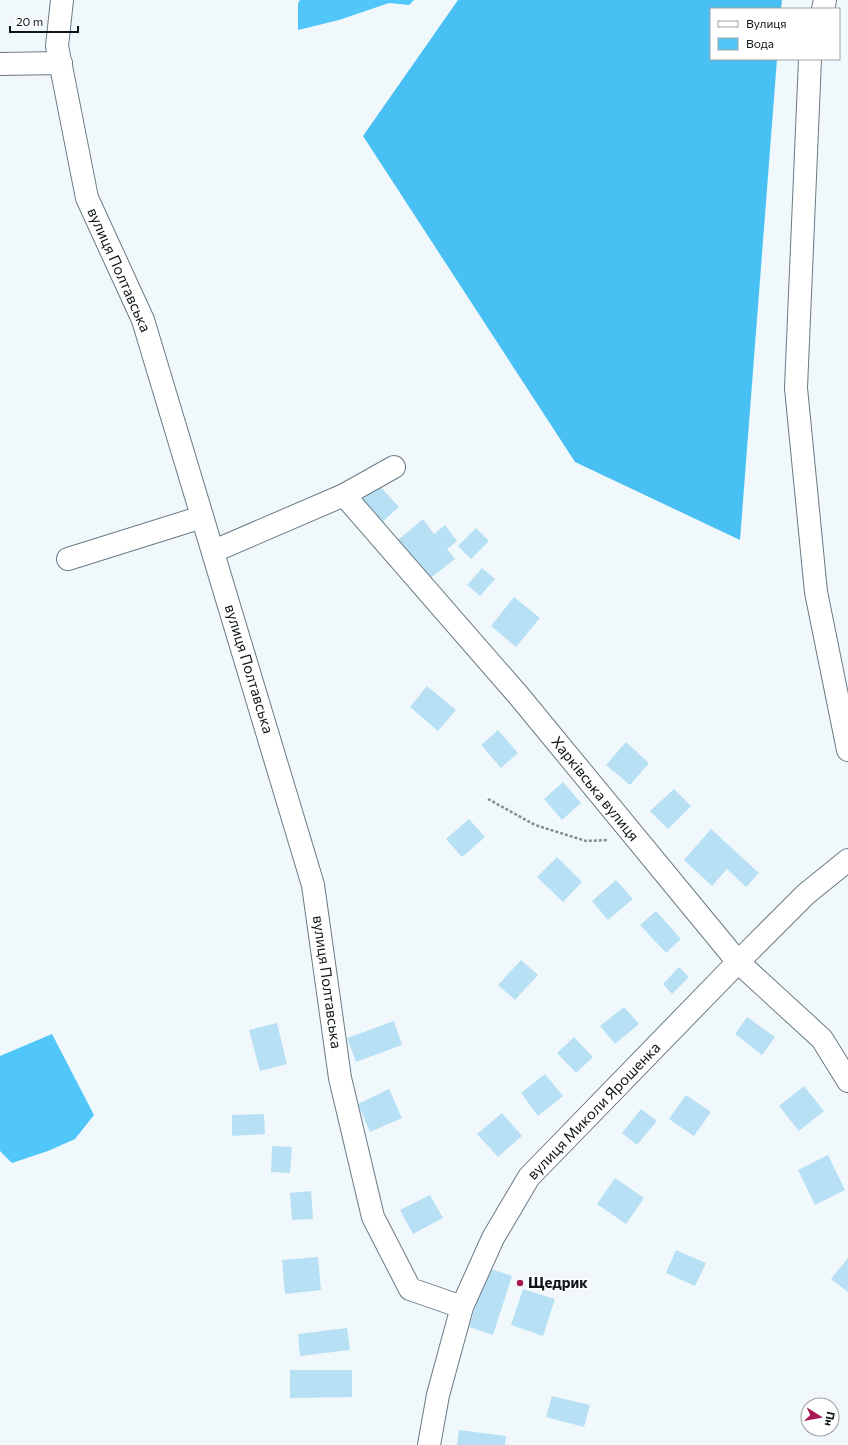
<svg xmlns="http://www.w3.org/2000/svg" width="848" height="1445" font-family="Commissioner,sans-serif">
<rect width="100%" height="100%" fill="#f1f8fc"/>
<!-- forest -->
<path fill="#49c0f3" d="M458 0H782L781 9H711V59H777L740 540 575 462 363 136Z"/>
<!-- water -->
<path fill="#50c6f9" d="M300 0H414L409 5 389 3 339 20 298 30V3Z
M52 1034 94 1115 75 1139 48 1151 12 1163 0 1151V1056Z"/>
<!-- building -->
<path fill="#b8e0f5" d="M379 485 399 507 380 524 360 502Z
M423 519 434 534 445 525 457 541 447 549 455 559 429 579 398 540Z
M476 528 489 541 471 559 458 546Z
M482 568 495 579 480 596 467 585Z
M514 597 540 618 516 647 491 626Z
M427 686 456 710 438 731 410 707Z
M498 730 518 753 501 768 481 745Z
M626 742 649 763 630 785 606 765Z
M563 782 581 803 562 820 544 799Z
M674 789 691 806 668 829 650 811Z
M469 819 485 837 462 857 446 839Z
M711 829 759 873 746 887 727 869 712 886 684 860Z
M557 857 582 882 563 902 537 877Z
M616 880 633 899 608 920 592 901Z
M656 911 681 939 666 953 640 925Z
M521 960 538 975 515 1000 498 985Z
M679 967 689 977 672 994 663 984Z
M624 1007 639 1024 615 1044 600 1026Z
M747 1017 775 1037 762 1055 735 1034Z
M394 1021 402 1045 356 1062 347 1038Z
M277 1023 287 1064 260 1071 249 1030Z
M574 1037 593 1057 576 1073 557 1053Z
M545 1074 563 1096 538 1116 521 1093Z
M804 1086 824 1111 799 1131 779 1106Z
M389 1089 402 1118 370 1132 358 1104Z
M686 1095 711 1112 694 1136 669 1119Z
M641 1109 657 1121 637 1145 622 1133Z
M502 1113 522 1136 498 1157 477 1134Z
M264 1114 265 1134 232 1136V1115Z
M272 1146 292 1147 290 1173 271 1172Z
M828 1155 845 1190 815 1205 798 1170Z
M615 1178 644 1198 626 1224 597 1204Z
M311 1191 313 1219 292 1220 290 1193Z
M430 1195 443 1218 413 1234 400 1210Z
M676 1250 706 1263 695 1286 666 1273Z
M318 1257 321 1290 285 1294 282 1260Z
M848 1258V1292L831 1279Z
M488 1268 512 1276 493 1335 469 1327Z
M523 1289 555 1299 543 1336 511 1325Z
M347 1328 350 1350 300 1356 298 1334Z
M290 1370H352V1397L290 1398Z
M552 1396 590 1405 584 1427 546 1417Z
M459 1430 506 1436 505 1445H457Z"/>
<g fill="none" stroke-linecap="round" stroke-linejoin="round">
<!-- minor casing -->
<g stroke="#697a83" stroke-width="24">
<path id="minor" d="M62 0 57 46 87 198 143 320 313 885 340 1078 373 1217 410 1289 462 1307
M0 64 61 63
M344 495 394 467
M214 551 344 495 519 696 738 962 822 1039 848 1081
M68 559 202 517"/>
</g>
<!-- tertiary casing -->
<g stroke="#697a83" stroke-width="24">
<path id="tertiary" d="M429 1445 438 1395 462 1307 493 1238 529 1177 738 962 806 894 848 860"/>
</g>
<!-- trunk casing -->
<g stroke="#697a83" stroke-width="24">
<path id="trunk" d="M823 9 825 0
M810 59 796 388 816 592 848 750"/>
</g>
<!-- path -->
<path stroke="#868d91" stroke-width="2.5" stroke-dasharray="3 2" stroke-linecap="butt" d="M488 799 535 825 586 841 608 840"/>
<!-- minor -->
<use href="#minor" stroke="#fff" stroke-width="22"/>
<!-- tertiary -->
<use href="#tertiary" stroke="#fff" stroke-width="22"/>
<!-- trunk -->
<use href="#trunk" stroke="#fff" stroke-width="22"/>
</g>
<!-- markers -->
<circle fill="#a81855" stroke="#fff" stroke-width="1.5" cx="520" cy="1283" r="4"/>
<g text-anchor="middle" stroke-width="3" stroke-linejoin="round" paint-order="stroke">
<!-- street labels -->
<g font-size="15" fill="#0f1619" stroke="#fff">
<text transform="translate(119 270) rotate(66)" y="5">вулиця Полтавська</text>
<text transform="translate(249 669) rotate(73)" y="5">вулиця Полтавська</text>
<text transform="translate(595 789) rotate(51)" y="5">Харківська вулиця</text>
<text transform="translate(327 982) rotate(82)" y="5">вулиця Полтавська</text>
<text transform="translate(594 1111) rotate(-46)" y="5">вулиця Миколи Ярошенка</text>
</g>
<!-- poi labels -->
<g font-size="15" font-weight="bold" fill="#0f1619" stroke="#fff" text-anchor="start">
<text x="528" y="1288">Щедрик</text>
</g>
</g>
<!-- legend -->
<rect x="710" y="8" width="130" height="52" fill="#ffffff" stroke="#9fa2a3"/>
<rect x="718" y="21" width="20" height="6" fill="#ffffff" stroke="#9fa2a3"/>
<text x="746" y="28" font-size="12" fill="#0f1619">Вулиця</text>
<rect x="718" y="38" width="20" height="12" fill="#50c6f9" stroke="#9fa2a3"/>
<text x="746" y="48" font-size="12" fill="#0f1619">Вода</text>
<!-- north arrow -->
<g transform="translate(820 1417) rotate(101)"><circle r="19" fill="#ffffff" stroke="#9fa2a3"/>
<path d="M0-3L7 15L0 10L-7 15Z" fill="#a81855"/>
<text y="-6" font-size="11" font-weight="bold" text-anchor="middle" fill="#0f1619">Пн</text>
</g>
<!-- scale -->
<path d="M10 26v6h68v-6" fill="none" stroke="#0f1619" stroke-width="2"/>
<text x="16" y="26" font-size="12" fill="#0f1619" stroke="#ffffff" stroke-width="3" paint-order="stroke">20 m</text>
</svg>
